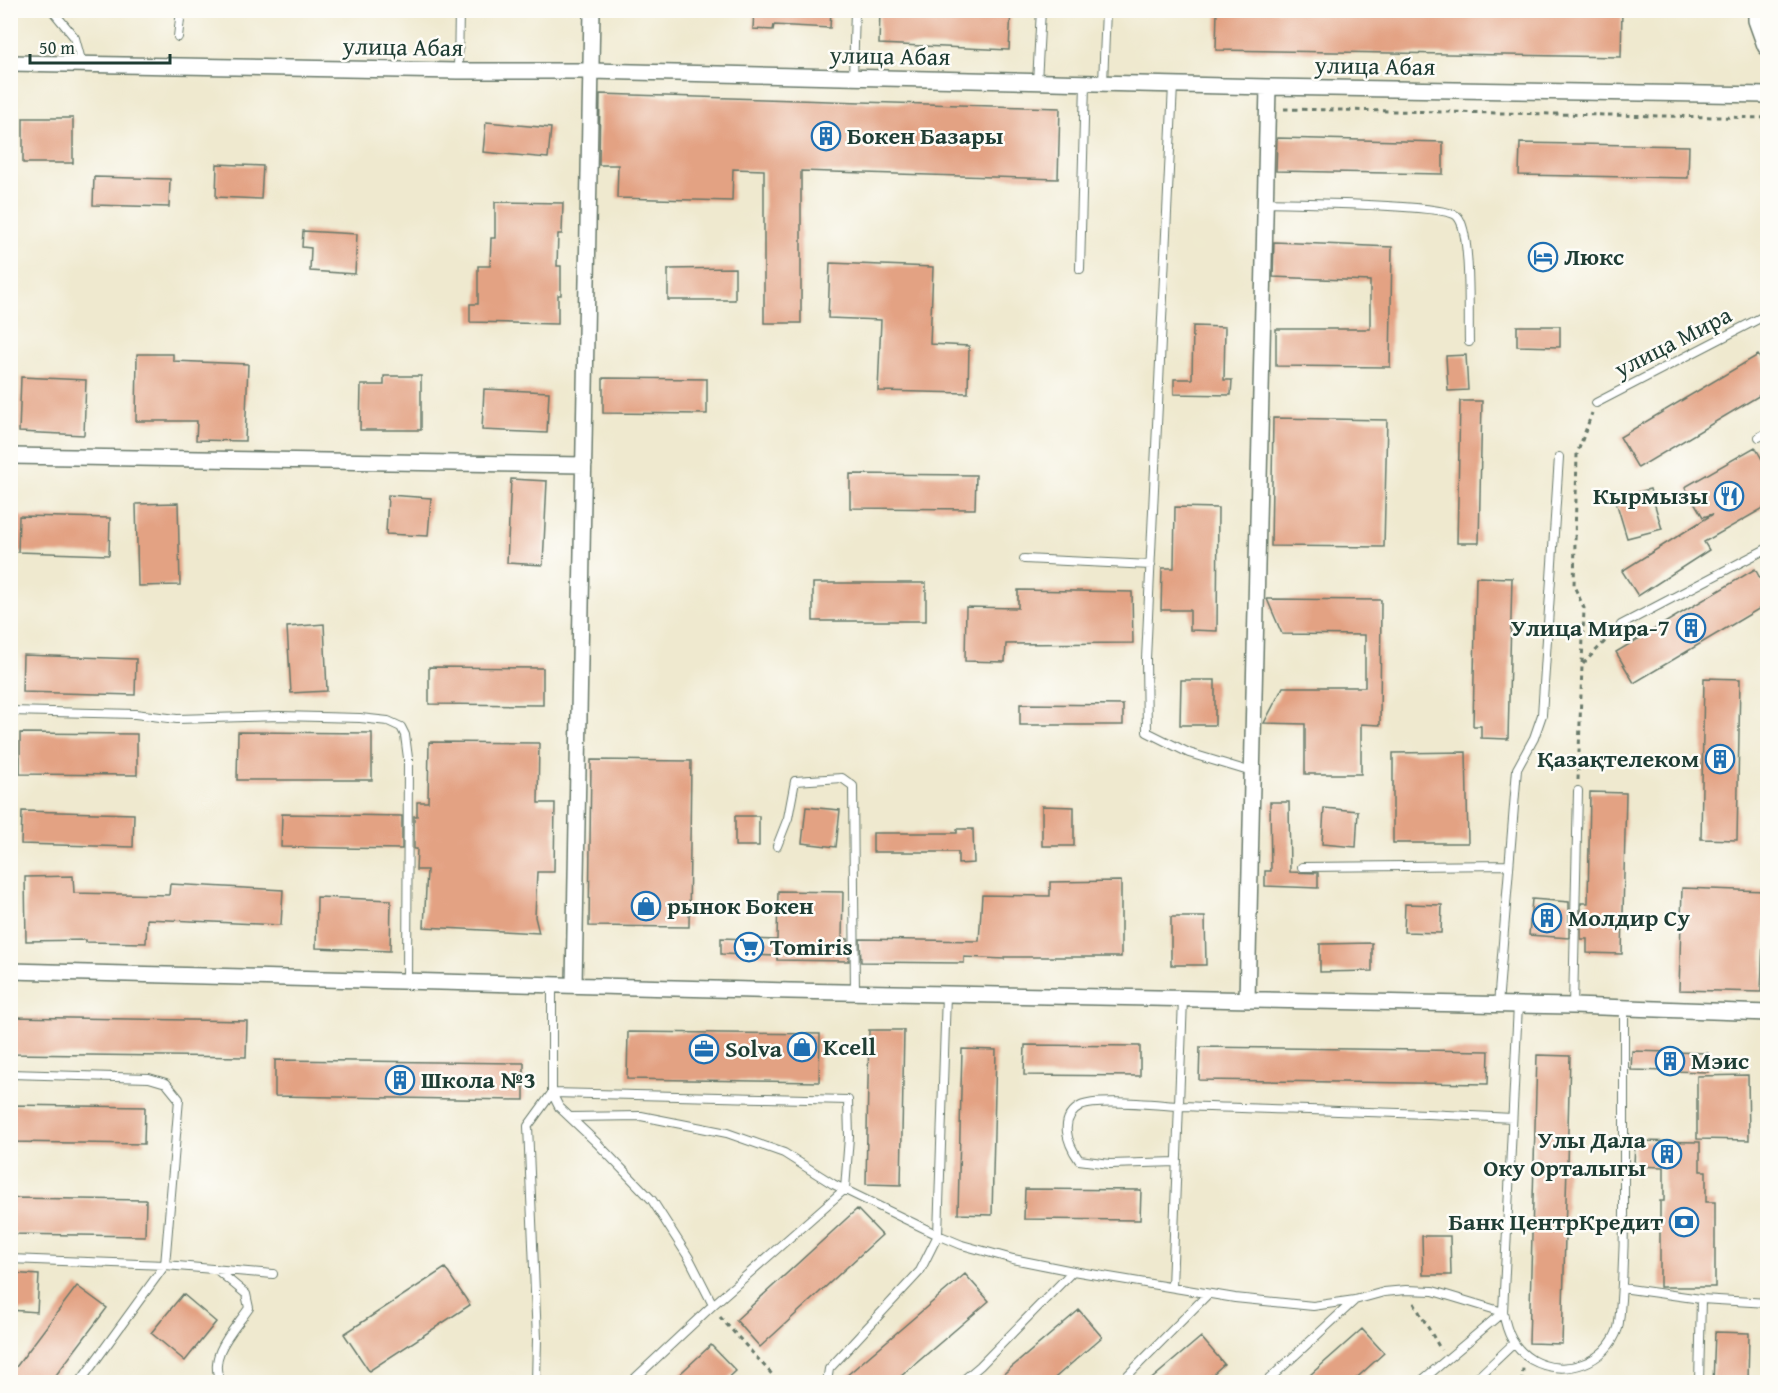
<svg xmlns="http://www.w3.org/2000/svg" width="1778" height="1393" font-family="'Gentium Book Plus',serif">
<rect width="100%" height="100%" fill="#fdfcf7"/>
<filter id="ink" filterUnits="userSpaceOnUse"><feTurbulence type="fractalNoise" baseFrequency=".0167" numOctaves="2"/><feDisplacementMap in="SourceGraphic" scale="12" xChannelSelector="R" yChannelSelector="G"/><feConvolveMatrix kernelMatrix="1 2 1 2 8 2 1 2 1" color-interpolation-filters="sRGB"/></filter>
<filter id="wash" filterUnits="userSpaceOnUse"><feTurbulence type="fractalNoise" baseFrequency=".008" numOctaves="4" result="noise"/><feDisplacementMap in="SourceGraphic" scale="24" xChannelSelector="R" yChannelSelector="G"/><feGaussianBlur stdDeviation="1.35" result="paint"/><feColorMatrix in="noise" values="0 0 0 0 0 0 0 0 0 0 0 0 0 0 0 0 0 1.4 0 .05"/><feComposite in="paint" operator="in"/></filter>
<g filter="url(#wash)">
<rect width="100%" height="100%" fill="#efe9cf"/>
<g id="blocks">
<!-- building -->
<path fill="#e3a283" d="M754 10H831L830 28 774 25 773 30 753 29Z
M880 10H1011L1009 50 879 44Z
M1217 10H1622L1621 57 1216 50Z
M600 94 1060 108 1058 179 801 171V323H764V170L733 169 732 201 617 198 618 165H599Z
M23 118H73V163H23Z
M486 122 551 128 548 158 483 152Z
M1277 138 1443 142V174L1276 171Z
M1520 143 1689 146 1688 178 1519 175Z
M217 164 263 166 261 199 216 197Z
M94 177 170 179 169 207 93 205Z
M495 202 563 203 562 234H558L557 266H561V295H558V324L470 322V304H478V266H490L491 238H495Z
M303 231 357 234 355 274 310 271 311 248 302 247Z
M1274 242 1392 247 1390 367 1276 366V329H1370V281L1273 277Z
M830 263 933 267 930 344 969 346 968 393 878 391 881 320 828 318Z
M735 268V300H668V269Z
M1193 326 1225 327 1224 380H1232L1231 395 1174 394V379H1192Z
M1517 326H1560V347L1517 346Z
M137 354H173V361L248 364 245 441 196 440 197 421H136Z
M1466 355 1468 390 1448 391 1446 356Z
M1758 355 1767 369V391L1638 468 1620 437Z
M384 376H421V430H360L361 385H384Z
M21 377 86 380 84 435 19 432Z
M603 378 707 379V414L603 413Z
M484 389 549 392 547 433 482 430Z
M1460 401H1482L1479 543H1457Z
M1273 418 1387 420 1384 547 1271 546Z
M1755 447 1767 468V506L1704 542 1709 550 1638 596 1622 571 1713 514 1703 517 1685 487Z
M850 474 976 475 975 509 850 508Z
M511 479 547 481 543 565 507 563Z
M1650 489 1662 529 1627 538 1615 498Z
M388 495 431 498 428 536 386 534Z
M178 503 180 585 138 586 136 504Z
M1175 507 1218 508 1217 631 1190 630V610H1161L1162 568H1174Z
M19 516 110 518 109 555 18 552Z
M1755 569 1767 591V604L1634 683 1616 652Z
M1476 577 1512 578 1508 739 1481 738V726H1473Z
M813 583H926V621H813Z
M1018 590 1132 592 1133 643 1006 644 1005 662 965 661 966 607 1018 608Z
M1267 599 1381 600 1380 725 1361 724V774H1305V724L1264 723 1283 687H1365V635L1282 634Z
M324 624 327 691 291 693 287 627Z
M23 655 136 659 135 695 22 692Z
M429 667 543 668V705L429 704Z
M1704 678 1740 679 1737 840 1701 839Z
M1181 680H1215V725H1180Z
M1020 704 1123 705V725H1020Z
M238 732 372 733V780H237Z
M20 733 137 734V775L20 774Z
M429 742 539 743 538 803H555L554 872H537L535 917 539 933 424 927 427 870H416L417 849H414V816H417V802H428Z
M1466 752 1468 843H1393V753Z
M591 760 691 761 689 927 589 926Z
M1590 792 1626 793 1622 954 1587 953V939H1581V903H1588Z
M1270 802H1289L1290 872 1318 873V888L1265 886V871H1271Z
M1042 806 1074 807V846H1042Z
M806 807 840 810 836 847 802 843Z
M1324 808 1358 811 1356 847 1322 844Z
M22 811 134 814 133 847 21 844Z
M282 814 402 816V849L281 847Z
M735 816H759V846H735Z
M957 829H973L974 863 958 864V852H873V833H957Z
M73 876 74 893 169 895 170 884 283 890 281 925 147 919 146 943 86 942V940L26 941 25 877Z
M1121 881V957H1004V959L964 957V963L861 962 860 939 979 941 982 895 1050 896V882Z
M1682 888 1765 891 1761 992 1679 990Z
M778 891 843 892 842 939H848L849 961 777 960V956L721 954V938L777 940Z
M317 897 391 900 390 951 316 948Z
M1532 899 1569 902V938L1529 935Z
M1405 904 1442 905 1441 933 1404 932Z
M1171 917H1205L1206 965H1171Z
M1372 943V971L1320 972V944Z
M10 1017 247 1021 246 1057 10 1054Z
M869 1030H904L901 1185 866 1184Z
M628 1032 820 1034 819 1082 627 1079Z
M1025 1045 1140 1046V1076L1024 1075Z
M1200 1047 1489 1051 1488 1084 1199 1080Z
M962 1049 996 1050 992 1215 958 1214Z
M1632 1051 1708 1053V1072L1631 1070Z
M1537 1055 1570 1056 1562 1344 1529 1343Z
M275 1060 524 1063V1100L275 1096Z
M1748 1075 1749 1140 1697 1139V1076Z
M10 1105 145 1107 144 1144 10 1142Z
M1635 1141 1700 1142V1171H1706V1202H1715V1287H1660V1201H1664V1167L1634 1166Z
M1025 1189 1141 1190 1140 1220 1024 1219Z
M10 1198 146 1200 145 1236 10 1234Z
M857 1209 882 1235 760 1347 736 1320Z
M1422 1236H1450L1451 1275H1423Z
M445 1268 470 1305 369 1371 344 1334Z
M10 1273 39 1275 37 1312 10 1310Z
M965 1274 989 1301 893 1383H838Z
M77 1286 107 1308 50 1383H10V1375Z
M183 1294 216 1322 185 1361 151 1333Z
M1079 1310 1102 1337 1049 1383H993Z
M1362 1329 1384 1353 1351 1383H1301Z
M1715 1332 1749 1333 1748 1383H1713Z
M1201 1337 1224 1364 1203 1383H1147Z
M711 1345 736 1371 723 1383H670Z"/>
</g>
</g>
<g filter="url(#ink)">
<use href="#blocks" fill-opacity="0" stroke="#68796a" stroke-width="1.5"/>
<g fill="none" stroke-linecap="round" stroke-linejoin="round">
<!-- lane casing -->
<g stroke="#68796a" stroke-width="10">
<path id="lane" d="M52 10 75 38 82 64
M427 10 458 15
M178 37 181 10
M458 71 459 10
M853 78 855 10
M1037 82 1041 10
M1103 83 1106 10
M1173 85 1146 659 1147 732 1189 753 1252 772
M1265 202C1292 203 1445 204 1457 216 1472 230 1468 319 1469 342
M1080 269 1085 83
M1596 403 1768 314
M1759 437 1768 432
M1024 559 1151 565
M1621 625 1768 548
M10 711 135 714 177 719 280 716 360 718 388 721 401 727 405 735 408 758 407 981
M777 846 788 818 795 781 842 778 853 786 855 992
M1302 867 1509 865
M552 985V1093L559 1107 597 1143 652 1200 689 1258 713 1305
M1498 1005 1517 769 1534 738 1542 715 1559 457
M1518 1005 1503 1312C1507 1333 1513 1348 1532 1360 1564 1378 1607 1363 1618 1328 1620 1319 1620 1309 1621 1300 1623 1271 1624 1243 1624 1213 1624 1145 1624 1076 1624 1008
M1573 1006 1578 791
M10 1074 149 1078 166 1083 179 1099 165 1265 80 1382
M570 1117 641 1116 727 1133 784 1153 833 1184 938 1235 962 1245 1013 1259 1073 1271 1235 1298 1313 1306 1355 1300 1384 1292 1406 1290 1433 1291 1503 1312
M1177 1162 1110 1164 1079 1160C1067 1143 1058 1118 1081 1106 1097 1098 1160 1105 1180 1106 1291 1110 1402 1112 1512 1118
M10 1259 165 1265 273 1274
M216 1269 246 1294 249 1308C235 1329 206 1356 221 1382
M1172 1287 1183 999
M1622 1288 1701 1299 1768 1303
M536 1382 537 1339 528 1126 552 1093 848 1100 849 1137 845 1189 713 1305 631 1382
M827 1382 829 1369 920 1271 938 1235 946 994
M961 1382 980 1366 1073 1271
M1121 1382 1208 1294
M1266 1382 1355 1300
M1420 1382 1503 1312
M1473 1382 1513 1344
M1699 1382 1701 1299"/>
</g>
<!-- street casing -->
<g stroke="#68796a" stroke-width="18">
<path id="street" d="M10 63 458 71H590L1268 87 1768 95
M10 456 584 465
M10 971 789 991 1573 1006 1768 1013
M574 985 592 10
M1247 1000 1268 87"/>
</g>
<!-- secondary casing -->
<g stroke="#68796a" stroke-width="24">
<path id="secondary" d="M1759 10V20L1768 45"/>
</g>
<!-- path -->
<path stroke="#68796a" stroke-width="3" stroke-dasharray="4.5 4.5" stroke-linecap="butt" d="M1284 109 1768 118
M1583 664 1612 634
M1578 780 1584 608 1574 586 1577 454 1592 413
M1414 1303 1441 1350
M720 1317 779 1382
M1522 1382 1523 1368"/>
<!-- lane -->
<use href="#lane" stroke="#fff" stroke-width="8"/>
<!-- street -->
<use href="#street" stroke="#fff" stroke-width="15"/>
<!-- secondary -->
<use href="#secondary" stroke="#fff" stroke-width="21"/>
</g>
</g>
<!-- icons -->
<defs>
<g id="building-ring" transform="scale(1.5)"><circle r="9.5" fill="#fdfcf7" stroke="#1f6fb2" stroke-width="1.5"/><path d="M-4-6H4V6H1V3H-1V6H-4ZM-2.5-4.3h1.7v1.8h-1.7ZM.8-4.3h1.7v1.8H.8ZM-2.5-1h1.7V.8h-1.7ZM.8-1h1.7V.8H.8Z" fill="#1f6fb2"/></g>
<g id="hotel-ring" transform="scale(1.5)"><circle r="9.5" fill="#fdfcf7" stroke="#1f6fb2" stroke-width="1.5"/><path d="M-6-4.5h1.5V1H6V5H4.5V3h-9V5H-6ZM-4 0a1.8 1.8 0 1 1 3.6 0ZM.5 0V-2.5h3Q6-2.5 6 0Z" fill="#1f6fb2"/></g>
<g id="restaurant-ring" transform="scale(1.5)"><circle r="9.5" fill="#fdfcf7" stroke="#1f6fb2" stroke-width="1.5"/><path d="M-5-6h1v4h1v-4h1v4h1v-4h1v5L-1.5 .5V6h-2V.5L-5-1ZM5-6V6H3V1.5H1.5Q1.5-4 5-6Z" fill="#1f6fb2"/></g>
<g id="shop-ring" transform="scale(1.5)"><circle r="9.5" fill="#fdfcf7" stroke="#1f6fb2" stroke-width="1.5"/><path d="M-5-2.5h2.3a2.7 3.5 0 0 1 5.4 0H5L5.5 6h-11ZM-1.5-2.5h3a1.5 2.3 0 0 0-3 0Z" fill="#1f6fb2"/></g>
<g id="supermarket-ring" transform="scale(1.5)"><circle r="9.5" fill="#fdfcf7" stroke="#1f6fb2" stroke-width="1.5"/><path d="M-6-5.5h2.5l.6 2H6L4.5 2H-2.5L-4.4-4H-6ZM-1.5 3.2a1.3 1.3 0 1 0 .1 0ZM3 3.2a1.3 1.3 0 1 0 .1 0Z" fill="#1f6fb2"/></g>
<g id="office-ring" transform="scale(1.5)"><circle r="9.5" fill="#fdfcf7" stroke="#1f6fb2" stroke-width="1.5"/><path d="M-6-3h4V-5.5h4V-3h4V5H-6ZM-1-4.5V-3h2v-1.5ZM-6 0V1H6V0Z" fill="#1f6fb2"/></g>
<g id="bank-ring" transform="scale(1.5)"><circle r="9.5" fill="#fdfcf7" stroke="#1f6fb2" stroke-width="1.5"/><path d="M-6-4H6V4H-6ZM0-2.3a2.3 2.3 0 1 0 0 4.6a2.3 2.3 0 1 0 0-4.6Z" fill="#1f6fb2"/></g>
</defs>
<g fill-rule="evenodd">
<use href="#building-ring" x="826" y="136"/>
<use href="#hotel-ring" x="1543" y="257"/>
<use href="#restaurant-ring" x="1729" y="496"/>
<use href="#building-ring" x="1691" y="628"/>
<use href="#building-ring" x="1720" y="759"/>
<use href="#shop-ring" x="646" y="906"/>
<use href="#building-ring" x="1547" y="918"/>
<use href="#supermarket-ring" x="749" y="947"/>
<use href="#shop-ring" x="802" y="1047"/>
<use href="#office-ring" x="704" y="1049"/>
<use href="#building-ring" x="1670" y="1061"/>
<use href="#building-ring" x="400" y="1080"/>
<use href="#building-ring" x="1667" y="1154"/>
<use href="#bank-ring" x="1684" y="1222"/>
</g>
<g text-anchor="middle" stroke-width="5" stroke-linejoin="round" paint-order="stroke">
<!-- street labels -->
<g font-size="24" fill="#1f3d34" stroke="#fdfcf7">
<text transform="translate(403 47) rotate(1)" y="8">улица Абая</text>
<text transform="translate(890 56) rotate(1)" y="8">улица Абая</text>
<text transform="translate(1375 66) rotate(1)" y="8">улица Абая</text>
<text transform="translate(1673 342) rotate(-27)" y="8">улица Мира</text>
</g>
<!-- poi labels -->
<g font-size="24" font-weight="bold" fill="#1f3d34" stroke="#fdfcf7" text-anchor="start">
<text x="847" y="144">Бокен Базары</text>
<text x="1564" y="265">Люкс</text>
<text x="1708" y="504" text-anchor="end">Кырмызы</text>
<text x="1670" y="636" text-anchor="end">Улица Мира-7</text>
<text x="1699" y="767" text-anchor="end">Қазақтелеком</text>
<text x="667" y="914">рынок Бокен</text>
<text x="1568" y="926">Молдир Су</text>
<text x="770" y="955">Tomiris</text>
<text x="823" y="1055">Kcell</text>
<text x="725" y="1057">Solva</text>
<text x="1691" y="1069">Мэис</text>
<text x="421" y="1088">Школа №3</text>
<text x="1646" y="1148" text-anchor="end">Улы Дала<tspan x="1646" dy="28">Оку Орталыгы</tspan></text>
<text x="1663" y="1230" text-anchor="end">Банк ЦентрКредит</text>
</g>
</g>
<!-- margin -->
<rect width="1778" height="1393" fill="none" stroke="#fdfcf7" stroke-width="36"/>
<!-- scale -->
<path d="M30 54v9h140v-9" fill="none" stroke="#1f3d34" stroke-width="3"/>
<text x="39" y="54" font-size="18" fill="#1f3d34" stroke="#fdfcf7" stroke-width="4.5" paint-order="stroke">50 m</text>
</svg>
